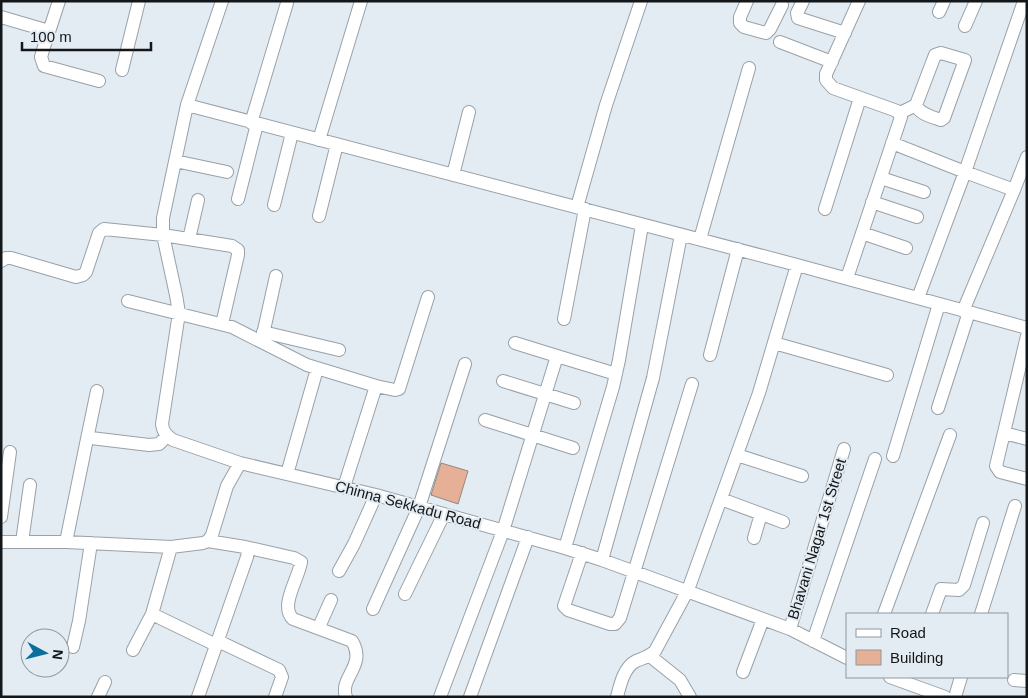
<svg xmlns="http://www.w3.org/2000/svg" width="1028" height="698" font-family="Helvetica,sans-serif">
<rect width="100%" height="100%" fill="#e4ecf3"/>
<!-- building -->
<path fill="#e5b096" stroke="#918883" d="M441 463 468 471 458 504 431 495Z"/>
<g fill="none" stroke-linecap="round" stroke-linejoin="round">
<!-- minor casing -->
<g stroke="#99a1a7" stroke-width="14">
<path id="minor" d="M59 1 43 50 41 57 44 66 99 81
M222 1 187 105 163 218V235L176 295 179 313 162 424C163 432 166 435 173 440L240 463
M747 1 740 17V23L744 27 762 32 766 33 770 29 782 5
M803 1 797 13 798 18 845 33
M939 12 944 1
M1 17 49 31
M965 26 976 1
M780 42 832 62
M122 70 139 1
M187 105 797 265 1027 328
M900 113 916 105C919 114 932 117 941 120L944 118 965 60 941 53 935 55 916 105
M251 123 287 3
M319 140 361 1
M892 143 965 172 1024 1
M175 161 227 172
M453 175 469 112
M881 178 924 192
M1014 190 1027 157
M238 199 257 124
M872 202 917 217
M274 205 292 133
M577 207 606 105 641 1
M825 209 860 98
M319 216 337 144
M862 233 906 248
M189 239 198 200
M700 239 749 68
M1 261 6 258H11L76 277 83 275 86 272 99 233 104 229 163 235 232 246 238 250V255L222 324
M847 278 901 117 897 111 833 88 826 80V74L859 1
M918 298 965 172 1014 190 963 311
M128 301 232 327 307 365 376 386 344 487
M564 319 585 209
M263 332 339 350
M1027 336 996 466 1000 472 1027 479
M262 339 276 276
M774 343 887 375
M710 355 738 249
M557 356 616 374
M503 381 574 403
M376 386 395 390 399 389 428 297
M938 408 969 312
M485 420 573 448
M1004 433 1027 439
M87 439 97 391
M737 455 802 476
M893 456 939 304
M287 474 317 369
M721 499 783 522
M1 517 10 452
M754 538 761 514
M1 542H66L171 547 203 543 208 541 212 535 227 486 240 463 376 495 565 548 602 560 790 629 847 658
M22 542 30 485
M66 542 87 439 91 438 149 445 159 444 167 436
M245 547 294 558 301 562C299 578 279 606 293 619L352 641C367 666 339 677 346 697
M565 548 613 387 619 360 642 225
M582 553 564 606 568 610 610 624H615L620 618 692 384
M602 560 653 378 681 235
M339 571 354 544 376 495
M405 594 444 514
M373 609 419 507 465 364
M152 614 216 645
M884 614 950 435
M932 614 941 589 959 590 964 585 983 523
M981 614 1015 506
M319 627 331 600
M790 629 844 449
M218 641 279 670 282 677 275 697
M813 641 875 459
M73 647 79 621 91 543
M133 650 152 614 171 547
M650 656 680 680 690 697
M743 672 763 619
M890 677 945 697
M1014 680 1027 681
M98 697 105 682
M198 697 247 557 248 551 245 547 208 541
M440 697 503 531 557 356 515 343
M470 697 528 537
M617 697C620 685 624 667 636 661 643 658 649 657 655 651L688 590 759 393 797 265
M955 697 961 677"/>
</g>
<!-- minor -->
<use href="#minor" stroke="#fff" stroke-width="12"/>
</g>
<g text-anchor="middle" stroke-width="4" stroke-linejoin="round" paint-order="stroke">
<!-- street labels -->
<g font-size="15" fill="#141719" stroke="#e4ecf3">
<text transform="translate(408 505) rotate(15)" y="5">Chinna Sekkadu Road</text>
<text transform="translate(817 539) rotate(-73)" y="5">Bhavani Nagar 1st Street</text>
</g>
</g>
<!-- border -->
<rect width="1028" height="698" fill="none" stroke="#141719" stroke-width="5"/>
<!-- legend -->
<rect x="846" y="613" width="162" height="65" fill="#e4ecf3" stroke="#91979c"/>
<rect x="856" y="629" width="25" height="8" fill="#ffffff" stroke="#91979c"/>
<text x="890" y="638" font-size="15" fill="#141719">Road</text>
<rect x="856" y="650" width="25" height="15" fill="#e5b096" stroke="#91979c"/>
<text x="890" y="663" font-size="15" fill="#141719">Building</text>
<!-- north arrow -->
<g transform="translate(45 653) rotate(97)"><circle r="24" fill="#e4ecf3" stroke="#91979c"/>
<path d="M0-4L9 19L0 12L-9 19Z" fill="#0b6e9b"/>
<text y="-8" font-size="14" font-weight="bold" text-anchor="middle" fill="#141719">N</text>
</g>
<!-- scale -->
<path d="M22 42v8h129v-8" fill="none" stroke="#141719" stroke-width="2.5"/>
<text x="30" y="42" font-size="15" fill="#141719" stroke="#e4ecf3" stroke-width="4" paint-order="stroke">100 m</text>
</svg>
